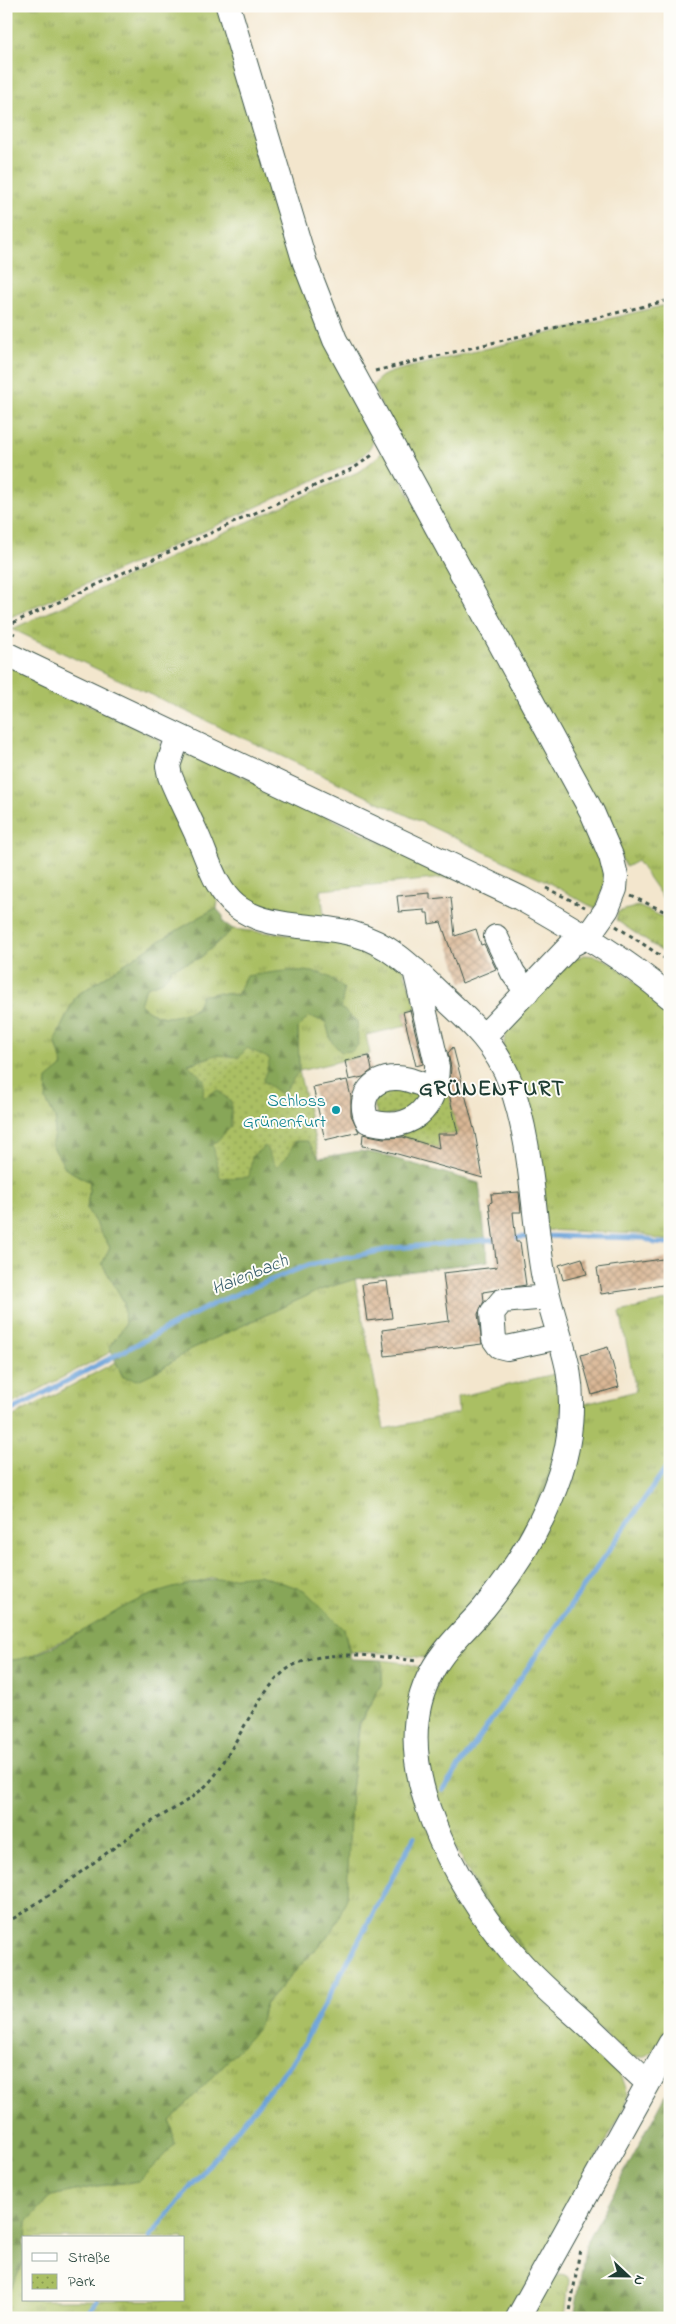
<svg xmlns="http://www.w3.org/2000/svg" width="676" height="2324" font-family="'Indie Flower',sans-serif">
<defs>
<pattern id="grass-tufts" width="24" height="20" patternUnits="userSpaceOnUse" patternTransform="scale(1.25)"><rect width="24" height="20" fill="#aabf63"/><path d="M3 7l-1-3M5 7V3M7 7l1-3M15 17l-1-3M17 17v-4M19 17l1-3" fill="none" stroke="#8a9c52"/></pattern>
<pattern id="forest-firs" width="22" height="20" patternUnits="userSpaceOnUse" patternTransform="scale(1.25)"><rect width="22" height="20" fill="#87a659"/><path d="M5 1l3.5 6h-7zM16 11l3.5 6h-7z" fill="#6e884a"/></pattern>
<pattern id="park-dots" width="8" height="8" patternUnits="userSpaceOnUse" patternTransform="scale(1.25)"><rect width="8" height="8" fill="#aabf63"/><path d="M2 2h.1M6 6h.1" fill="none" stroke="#8a9c52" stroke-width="1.8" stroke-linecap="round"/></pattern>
<pattern id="building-cross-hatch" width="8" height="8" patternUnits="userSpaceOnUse" patternTransform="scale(1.25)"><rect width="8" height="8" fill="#dab795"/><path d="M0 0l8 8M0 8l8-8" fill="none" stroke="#b0967a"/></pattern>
</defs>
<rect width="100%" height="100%" fill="#fdfcf7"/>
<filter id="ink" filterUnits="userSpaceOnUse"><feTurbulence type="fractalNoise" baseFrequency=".02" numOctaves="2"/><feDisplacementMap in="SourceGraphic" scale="10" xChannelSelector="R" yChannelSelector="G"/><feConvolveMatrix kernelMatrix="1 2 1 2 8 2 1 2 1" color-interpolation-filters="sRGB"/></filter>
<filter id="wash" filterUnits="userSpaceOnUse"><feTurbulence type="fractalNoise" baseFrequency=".0096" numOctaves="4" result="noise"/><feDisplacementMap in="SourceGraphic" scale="20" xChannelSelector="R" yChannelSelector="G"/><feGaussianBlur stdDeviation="1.12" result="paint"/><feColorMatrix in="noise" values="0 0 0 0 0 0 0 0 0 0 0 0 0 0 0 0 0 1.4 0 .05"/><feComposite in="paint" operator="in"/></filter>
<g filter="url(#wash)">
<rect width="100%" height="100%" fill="#f3e6cd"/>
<!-- grass -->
<path fill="url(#grass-tufts)" stroke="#647e4c" d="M6 6H219L374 439C368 457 351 463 334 471L146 558 6 619Z
M670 304V904H667L637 861 626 867 373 390C376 376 386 374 398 370Z
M385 450 594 832 606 881 596 909 542 879 12 629 362 470Z
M6 664 158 739 218 901 217 909 212 910 159 941 76 996 55 1040 63 1066 46 1100 56 1120 52 1145 66 1169 90 1182 87 1209 110 1247 103 1264 124 1302 125 1325 110 1347 111 1352 6 1407Z
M185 753H193L455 877 321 890 325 923 273 914 232 891 179 777 178 758Z
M638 906 670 920V957L616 920 618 912Z
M233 929 352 942 403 968 417 1008 403 1012 406 1026 366 1035 370 1054 299 1071 298 1028 309 1015 326 1022 331 1041 357 1022 341 1008 331 978 320 973 280 972 237 995 216 993C190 1014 169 1029 139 1004L146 987 163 981 172 968 200 958Z
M584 955C618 954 648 997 670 1020V1240C661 1241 653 1238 645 1234L543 1230 503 1049 506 1028 572 960Z
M355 1279 384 1429 458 1413 457 1397 563 1372 559 1457 518 1549 436 1653 425 1658 388 1653 350 1652 344 1629 213 1578 143 1598 91 1627 20 1661 6 1660V1420L116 1362 123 1377 161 1369 189 1350 320 1290Z
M670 1300V2026C661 2042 653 2060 631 2057L585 2017 490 1912 434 1809 423 1722 446 1661 492 1610 577 1406 636 1391 620 1312Z
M382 1660 405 1663 422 1668 427 1825 620 2071 628 2094 626 2105 509 2318H6V2299L24 2261V2300H184V2238H26L27 2222 51 2196 98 2186 139 2181 170 2121 256 2030 265 2005 332 1930 360 1724 382 1683Z
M560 2275 567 2276 569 2280 565 2318H528L553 2278Z"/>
<!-- forest -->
<path fill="url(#forest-firs)" stroke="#537246" d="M217 909 223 916V922L233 929 200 958 172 968 163 981 146 987 140 1004C162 1023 171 1018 196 1009L201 996 216 993 237 995 246 976C270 973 298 967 321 974 330 976 337 983 344 989L341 1008 357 1022 358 1045 352 1051 341 1052 331 1041 326 1022 309 1016 298 1028 299 1071 282 1095 263 1081 239 1057 216 1055 188 1064 231 1102V1127L213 1145 252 1156 265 1146 287 1157 295 1141H308L319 1158 360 1151 379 1154 479 1183 488 1261 355 1279 320 1290 189 1350 161 1369 138 1380 123 1377 109 1347 125 1325 124 1302 102 1264 110 1247 87 1209 90 1182 66 1169 52 1145 56 1120 46 1100 47 1079 63 1066 55 1040 76 996 159 941 212 910Z
M259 1575 304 1590 344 1629 351 1659 382 1660V1683L359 1724 351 1790 347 1898 333 1930 265 2004 257 2030 170 2121 175 2144 139 2181 98 2186 51 2196 27 2222 26 2238H24V2261L6 2299V1660C42 1663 108 1612 143 1598 180 1583 220 1578 259 1575Z
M670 2087V2318H574L586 2244Z"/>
<!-- park -->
<path fill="url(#park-dots)" stroke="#647e4c" d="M247 1048 270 1059 263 1081 282 1095 299 1071 319 1158 308 1141H295L287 1157 276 1167 265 1146 252 1156 249 1177 220 1178 213 1145 231 1127V1102L218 1090 203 1098 204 1079 188 1065 216 1055 239 1057Z
M443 1066 458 1134H438L439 1148 385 1131 412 1123Z
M394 1085 427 1091 415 1110 379 1117 373 1103 381 1092Z"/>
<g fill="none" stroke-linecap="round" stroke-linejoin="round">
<!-- stream -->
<path stroke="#6ba2d9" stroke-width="5" d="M546 1236 644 1238 655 1243 670 1244
M510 1238 528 1237
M6 1413 217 1302 308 1265 395 1248 499 1239
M443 1790 670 1462
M149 2238 297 2056 414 1837
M83 2318 97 2300"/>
</g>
<g id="blocks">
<!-- building -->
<path fill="url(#building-cross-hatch)" d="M430 893V899L451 897 455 936 476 929 481 945 484 944 496 969 462 983 441 922 429 924 428 913H425V910L399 912 397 896Z
M410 1010 423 1064 416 1066 403 1012Z
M453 1047 475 1133 483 1178 376 1148 362 1146 363 1134 383 1138 403 1137 439 1148 437 1134H458L449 1094 451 1068 448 1053Z
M369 1056 372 1070 363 1077 349 1080 345 1061Z
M347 1080 351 1097V1115L359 1132 325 1140 313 1087Z
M519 1192 521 1212H513L516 1242H520L526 1285 483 1292 484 1301 478 1314 482 1344 385 1356 382 1330 449 1321 443 1273 497 1267 489 1203 492 1202 491 1194Z
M582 1258 587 1274 563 1280 559 1265Z
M670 1258V1284L601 1294 597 1268Z
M387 1281 392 1318 367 1321 362 1284Z
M608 1347 619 1387 592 1395 581 1355Z"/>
</g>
</g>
<g filter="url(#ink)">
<use href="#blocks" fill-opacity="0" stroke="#3f564b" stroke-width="1"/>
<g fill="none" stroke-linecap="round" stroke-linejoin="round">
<!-- minor casing -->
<g stroke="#3f564b" stroke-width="26">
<path id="minor" d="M228 6 305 263 335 340 592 812 611 856 616 876 615 889 607 909 588 936 571 945 484 1036
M6 654 520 898C573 928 624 958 670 997
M178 736 168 766 170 776C178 796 188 815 197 835 208 859 215 889 236 906 269 931 316 923 354 934 389 943 415 970 440 994 469 1021 496 1044 510 1082 532 1141 532 1205 542 1267 547 1302 561 1335 568 1369 574 1403 571 1441 560 1474 544 1522 516 1569 484 1608 466 1629 445 1647 432 1671 383 1760 455 1885 513 1954 535 1981 563 2003 589 2027 609 2046 628 2065 648 2083
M496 937 513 973 527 992
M415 970 436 1060
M436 1089C423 1086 408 1077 395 1078 371 1078 356 1100 368 1121 411 1134 436 1109 437 1067
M548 1297 502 1301 492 1313 494 1339 499 1346 507 1348 559 1337
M518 2318 670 2044"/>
</g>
<!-- path -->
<path stroke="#3f564b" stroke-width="3" stroke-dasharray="4 4" stroke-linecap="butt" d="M375 371 670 300
M6 626 354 468 374 454
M6 630 15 634
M546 888 585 907
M631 896 670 914
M616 926 670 962
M6 1923C54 1894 97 1859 143 1827 168 1811 199 1798 216 1774 235 1747 266 1676 296 1664 332 1649 378 1656 416 1661
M569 2318 580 2249"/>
<!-- minor -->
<use href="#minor" stroke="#fff" stroke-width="24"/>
</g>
</g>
<!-- markers -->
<circle fill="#0f9aa8" stroke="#fdfcf7" stroke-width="2" cx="336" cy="1110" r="5"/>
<g text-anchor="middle" stroke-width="4" stroke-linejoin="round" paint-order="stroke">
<!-- culture labels -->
<g font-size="18" fill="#0d838f" stroke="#fdfcf7" text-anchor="end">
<text x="326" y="1106">Schloss<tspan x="326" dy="21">Grünenfurt</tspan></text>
</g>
<!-- water labels -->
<g font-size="19" font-style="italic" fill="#3a606e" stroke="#fdfcf7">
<text transform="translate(249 1273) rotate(-22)" y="7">Haienbach</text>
</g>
<!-- district labels -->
<g font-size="22" font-weight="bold" letter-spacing="1" fill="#1f3d34" stroke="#fdfcf7">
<text x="492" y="1095">GRÜNENFURT</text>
</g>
</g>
<!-- margin -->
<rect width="676" height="2324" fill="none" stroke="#fdfcf7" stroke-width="25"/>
<!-- legend -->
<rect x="22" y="2236" width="162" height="65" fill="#fdfcf7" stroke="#a4b0a9"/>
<rect x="32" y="2253" width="25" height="8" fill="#ffffff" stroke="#a4b0a9"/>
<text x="68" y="2262" font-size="15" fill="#1f3d34">Straße</text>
<rect x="32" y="2274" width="25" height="15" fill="url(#park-dots)" stroke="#a4b0a9"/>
<text x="68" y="2286" font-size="15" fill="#1f3d34">Park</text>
<!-- north arrow -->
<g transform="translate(628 2276) rotate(112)" stroke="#fdfcf7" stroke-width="4" paint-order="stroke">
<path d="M0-4L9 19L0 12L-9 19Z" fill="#1f3d34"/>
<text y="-8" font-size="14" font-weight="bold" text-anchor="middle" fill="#1f3d34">N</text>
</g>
</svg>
